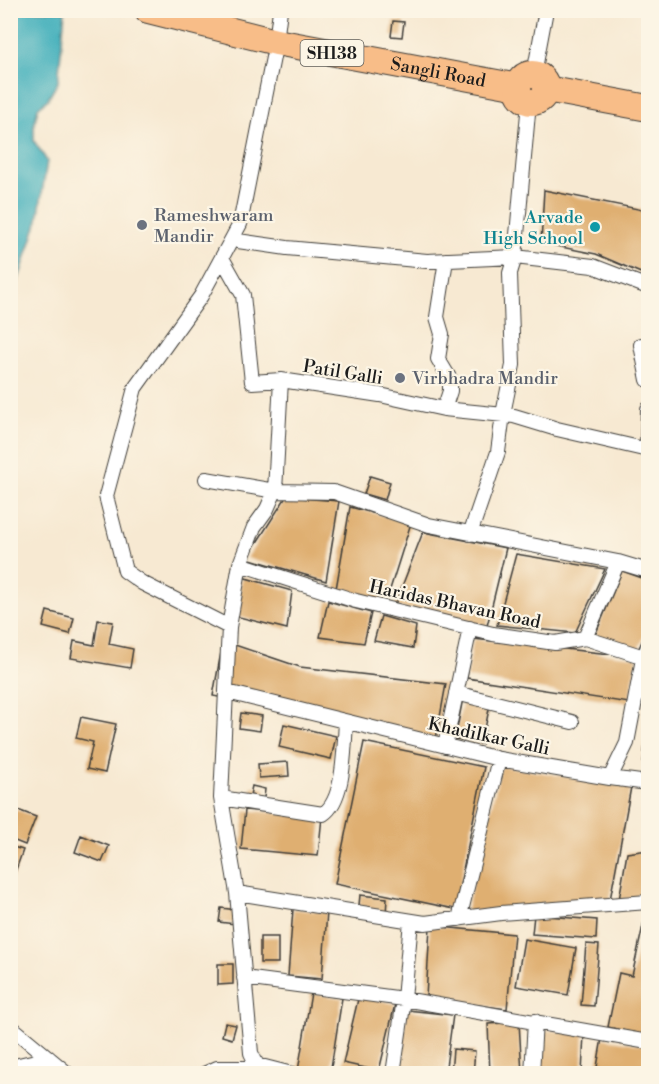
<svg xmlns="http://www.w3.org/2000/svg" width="659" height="1084" font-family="'Libre Bodoni',serif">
<rect width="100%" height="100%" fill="#fcf5e5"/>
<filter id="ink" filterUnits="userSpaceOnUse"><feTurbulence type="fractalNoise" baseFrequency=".0167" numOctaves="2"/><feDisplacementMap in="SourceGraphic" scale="12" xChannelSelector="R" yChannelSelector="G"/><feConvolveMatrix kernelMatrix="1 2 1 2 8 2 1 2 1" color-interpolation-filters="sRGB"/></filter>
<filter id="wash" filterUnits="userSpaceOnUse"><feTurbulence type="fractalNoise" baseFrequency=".008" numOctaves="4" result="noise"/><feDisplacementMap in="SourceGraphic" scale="24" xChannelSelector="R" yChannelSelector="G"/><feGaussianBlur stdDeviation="1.35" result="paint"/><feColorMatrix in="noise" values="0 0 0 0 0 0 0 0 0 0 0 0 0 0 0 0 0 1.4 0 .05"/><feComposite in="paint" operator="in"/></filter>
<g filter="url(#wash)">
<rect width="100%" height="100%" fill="#f7e9d2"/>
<!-- water -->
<path fill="#40afbb" stroke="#2e666c" stroke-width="1.5" d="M11 10 65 11 58 82 48 99 38 108 34 125V141L47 161 38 220 11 302Z"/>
<g id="blocks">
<!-- building -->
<path fill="#dfaf71" d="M393 21 404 22 402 37 391 36Z
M544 190 648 211V276L596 254 541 243Z
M370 476 390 482 385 500 364 494Z
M286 497 339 501 326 581 247 558Z
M350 507 411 523 386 602 336 589Z
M423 532 506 548 487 626 394 607Z
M516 554 605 569 575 633 497 625Z
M622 571 648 580V629L637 652 594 638Z
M242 577 292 591 287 629 235 616Z
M328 601 371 613 364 643 320 637Z
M47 611 74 618 70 634 43 627Z
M381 616 416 626 413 648 374 641Z
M98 620 113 622 109 644 133 649 130 668 71 658 74 641 94 645Z
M473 639 637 657 629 703 467 678Z
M223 641 300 667 446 684 436 739 213 696Z
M463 698 490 704 482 744 455 739Z
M241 713 262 716 260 731 239 728Z
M81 717 116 724 105 773 87 769 93 742 76 738Z
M284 724 336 736 331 759 279 747Z
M364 742 484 767 455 909 335 884Z
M645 743H648V764H643Z
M288 762 289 776 259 778 258 764Z
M501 766 631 787 610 900 466 912Z
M252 786 265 789 264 798 250 795Z
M10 807 36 817 25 845 10 839Z
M245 810 322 817 318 856 241 849Z
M81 835 109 846 102 862 75 852Z
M10 846 23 850 13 878H10Z
M648 850V896L619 900 627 853Z
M360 895 387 898 386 915 359 905Z
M221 908 237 910 235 924 219 922Z
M293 909 327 912 322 979 288 976Z
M646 912H648V1036L608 1027 619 973 632 976Z
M534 915 597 920 596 939 532 934Z
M430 926 514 934 507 1009 426 998Z
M260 937H278V963H260Z
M524 939 576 948 568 995 516 986Z
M586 944 599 945 594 1006 581 1005Z
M218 964H233V984L218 985Z
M311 993 342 998 330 1074 298 1071Z
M359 995 395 1004 379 1071 343 1063Z
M407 1010 453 1015 445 1074H399Z
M519 1022 522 1074H490L488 1024Z
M225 1023 236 1025 232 1039 222 1036Z
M540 1030 584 1033 582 1074H538Z
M602 1038 648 1046V1074H620V1071L597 1067Z
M453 1049 475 1051 473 1074H451Z"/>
</g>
</g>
<g filter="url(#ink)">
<use href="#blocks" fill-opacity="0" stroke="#3d3b37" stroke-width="1.5"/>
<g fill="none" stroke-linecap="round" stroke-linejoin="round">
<!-- street casing -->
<g stroke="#3d3b37" stroke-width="16">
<path id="street" d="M534 74 546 10
M233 238 238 241 287 248 427 261 515 257 593 266 648 287
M222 258 243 295 252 382 281 380
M641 345 648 380
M444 409 450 391V379L438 359 442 334 437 317 446 260
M647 449 648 409
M206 479 275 491 281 380 380 395 444 409 514 416 557 429 648 450
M470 534 498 452 503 414 513 365 510 273 515 257 529 102
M240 564 356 601 493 634 555 643 585 638 618 562
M648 571 618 562 429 525 334 492 275 491 267 509 254 527 240 564 229 627 221 798 237 893 425 923 501 913 648 902
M229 627 142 583 125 571 106 496 135 388 201 296 240 224 276 42 280 10
M585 638 644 657
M227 692 499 759 610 778 627 743 642 664 648 646
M456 693 572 722
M445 746 470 628
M610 778 648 783
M221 798 323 814C345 800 344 747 346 722
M237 893 251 1053 257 1065
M459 919 499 759
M411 921 404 999 648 1042
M244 978 404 999 393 1074
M10 1026 68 1074
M10 1067 49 1058
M204 1074 217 1068H246L257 1065 292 1074
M532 1074 535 1021"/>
</g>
<!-- highway casing -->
<g stroke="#3d3b37" stroke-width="28">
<g id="highway">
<path id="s1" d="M148 10 276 42 518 87"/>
<circle cx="532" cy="88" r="14"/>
<path d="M546 89 648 108"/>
</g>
</g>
<!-- street -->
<use href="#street" stroke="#fff" stroke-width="14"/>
<!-- highway -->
<use href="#highway" stroke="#f8bd88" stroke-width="26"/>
</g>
</g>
<!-- markers -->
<g fill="#6b7280" stroke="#fcf5e5" stroke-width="2">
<circle cx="142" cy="225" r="6"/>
<circle cx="400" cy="378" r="6"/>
</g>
<circle fill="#0f9aa8" stroke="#fcf5e5" stroke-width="2" cx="595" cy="227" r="6"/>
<g text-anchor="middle" stroke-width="4.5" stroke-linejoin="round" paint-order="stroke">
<!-- shield labels -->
<rect fill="#fcf5e5" stroke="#5f5d58" stroke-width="1.5" x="300.5" y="40" width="63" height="26" rx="4.5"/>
<g font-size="16" font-weight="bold" fill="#1c1c1c">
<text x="332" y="59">SH138</text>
</g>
<!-- street labels -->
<g font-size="18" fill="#1c1c1c" stroke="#fcf5e5">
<text dy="6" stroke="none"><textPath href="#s1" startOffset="297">Sangli Road</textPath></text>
<text transform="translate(343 372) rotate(9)" y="6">Patil Galli</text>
<text transform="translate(455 604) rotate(12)" y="6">Haridas Bhavan Road</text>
<text transform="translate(489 736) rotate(12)" y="6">Khadilkar Galli</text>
</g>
<!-- worship labels -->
<g font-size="18" fill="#5b616d" stroke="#fcf5e5" text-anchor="start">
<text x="154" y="221">Rameshwaram<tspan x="154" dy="21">Mandir</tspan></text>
<text x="412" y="384">Virbhadra Mandir</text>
</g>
<!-- culture labels -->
<g font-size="18" fill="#0d838f" stroke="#fcf5e5" text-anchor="end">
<text x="583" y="223">Arvade<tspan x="583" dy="21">High School</tspan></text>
</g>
</g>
<!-- margin -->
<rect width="659" height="1084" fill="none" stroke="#fcf5e5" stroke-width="36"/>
</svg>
